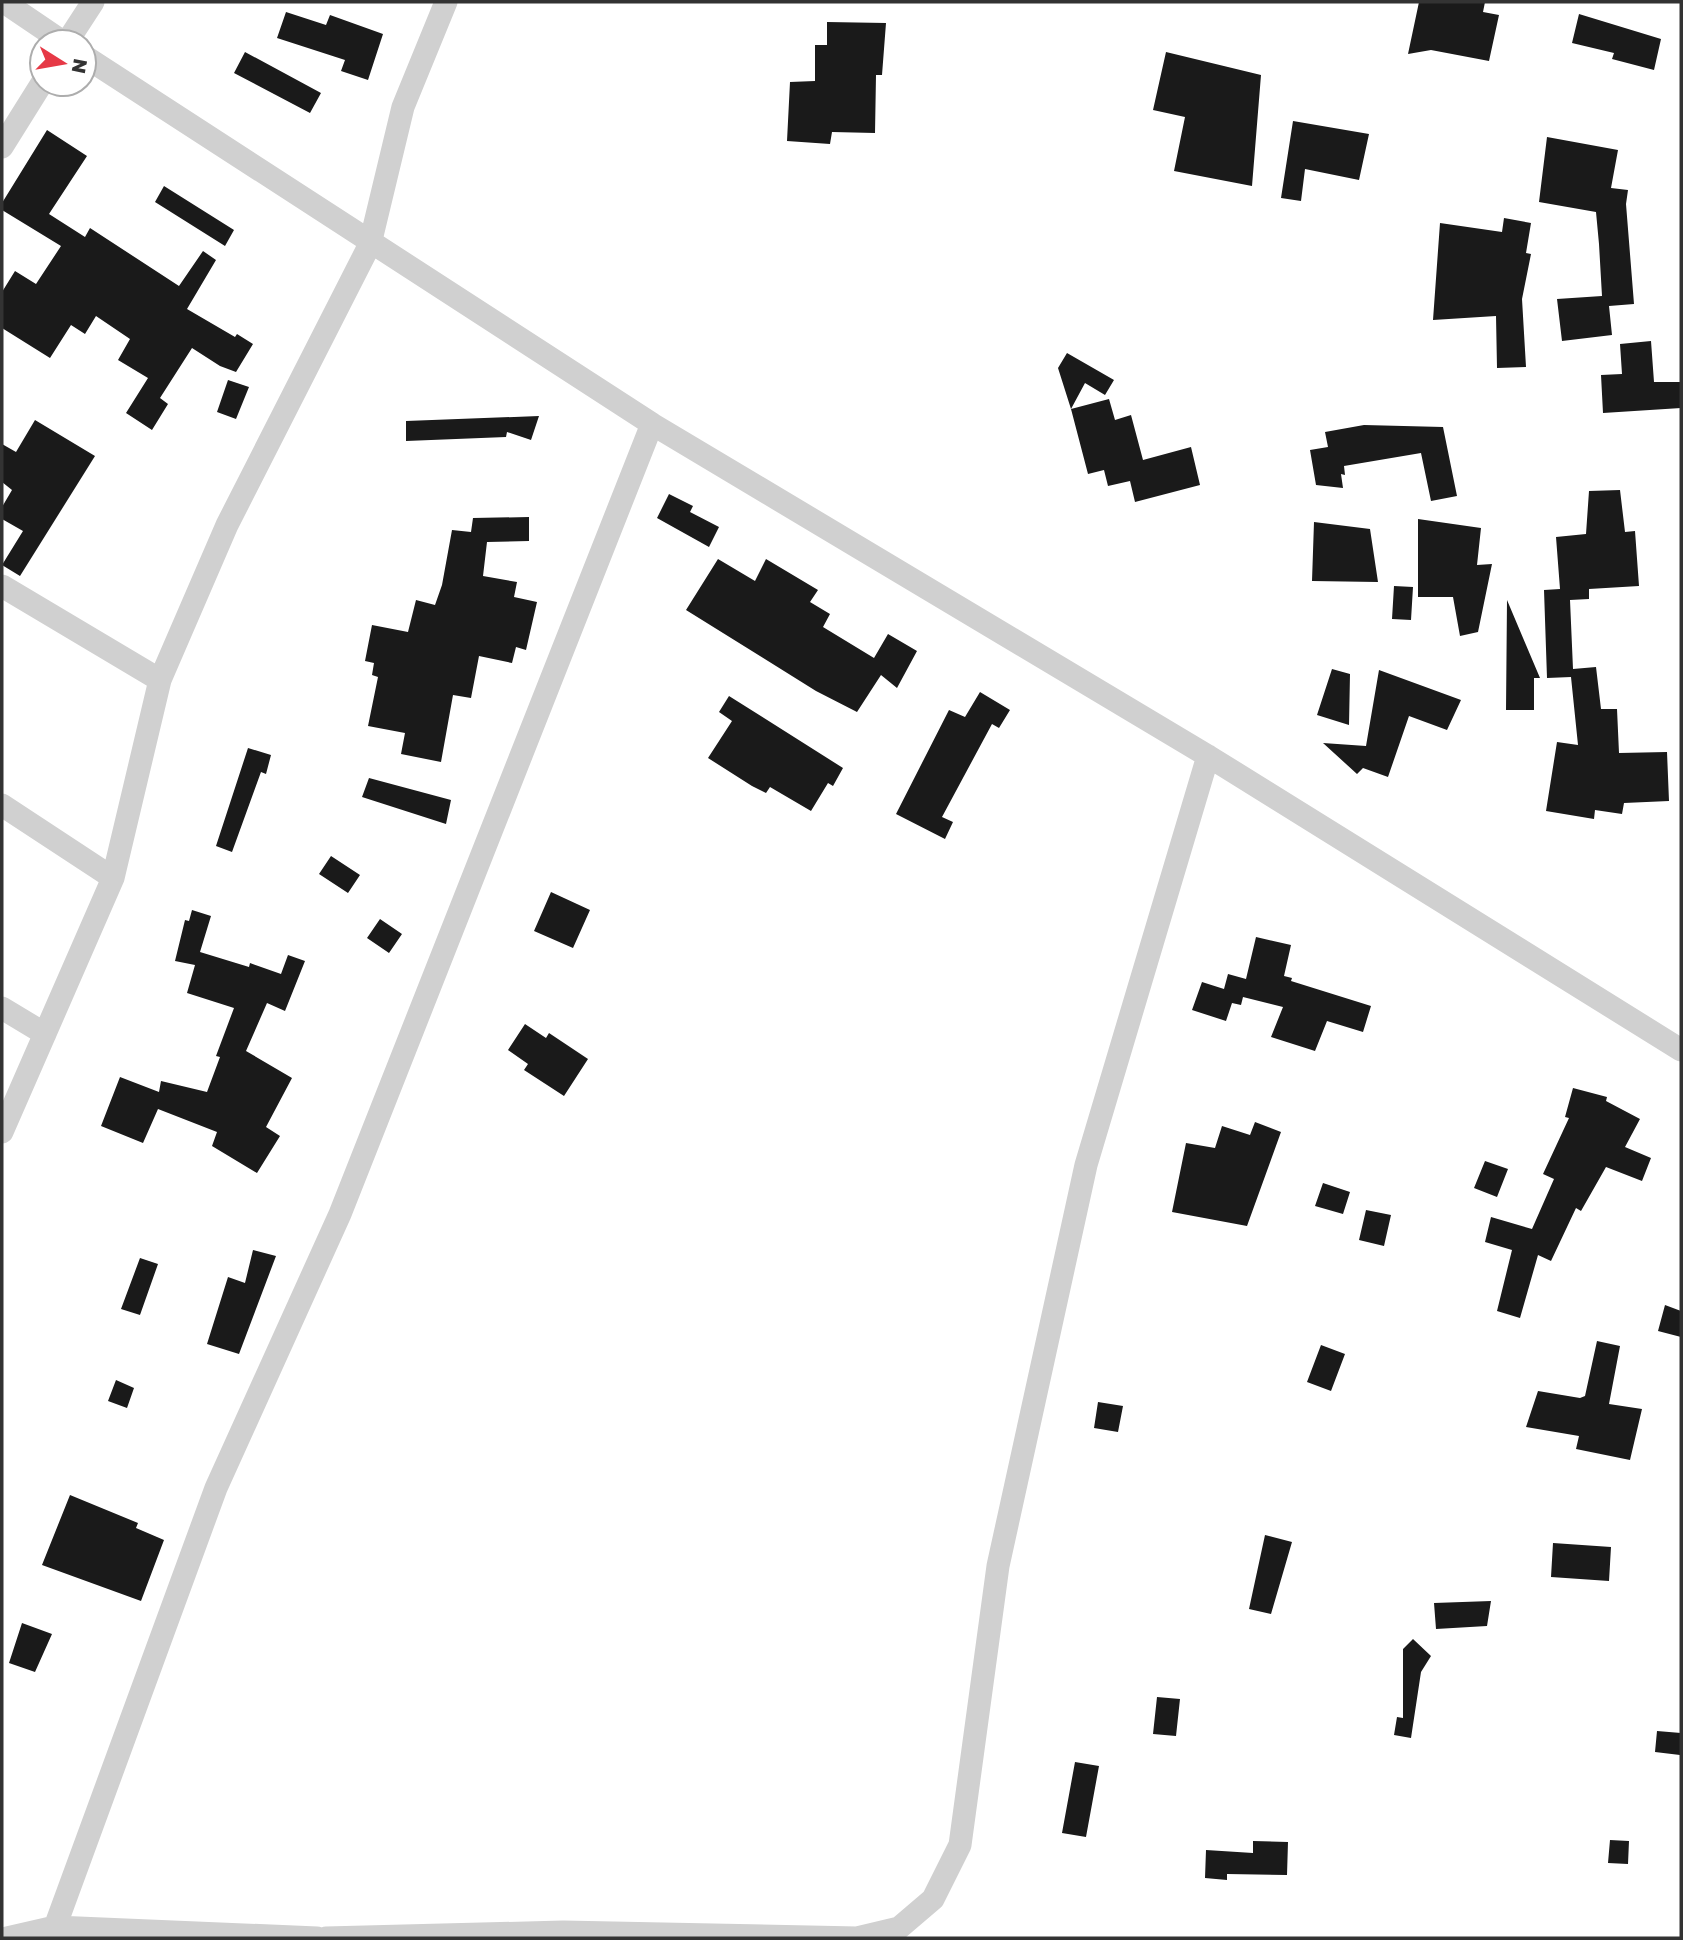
<svg xmlns="http://www.w3.org/2000/svg" width="1683" height="1940" font-family="'Golos Text',sans-serif">
<rect width="100%" height="100%" fill="#fff"/>
<!-- building -->
<path fill="#1a1a1a" d="M1419 2H1485L1483 12 1499 15 1489 61 1431 50 1408 54Z
M286 12 326 25 330 15 383 34 368 80 341 71 345 60 277 38Z
M1579 14 1661 39 1654 70 1612 59 1614 53 1572 43Z
M827 22 886 23 882 75H876L875 133 832 132 830 144 787 141 790 82 815 81V45H827Z
M245 52 321 93 310 113 234 73Z
M1166 52 1261 75 1252 186 1174 171 1185 117 1153 110Z
M1293 121 1369 134 1359 180 1305 169 1301 201 1281 198Z
M47 130 87 156 49 214 85 237 90 228 179 286 203 251 216 260 187 309 235 337 237 334 253 344 236 372 220 366 192 348 160 398 168 404 152 430 126 413 148 378 118 360 130 339 96 316 85 334 71 325 50 358 2 328V292L15 271 36 284 61 246 2 210V203Z
M1547 137 1618 150 1611 188 1628 190 1626 204 1634 304 1609 306 1612 335 1562 341 1557 299 1602 296 1599 244 1596 212 1539 202Z
M164 186 234 230 225 246 155 202Z
M1504 218 1531 223 1526 253 1531 254 1522 299 1526 367 1497 368 1496 316 1433 320 1440 223 1502 232Z
M1651 341 1654 382H1681V408L1603 413 1601 375 1622 374 1620 344Z
M1067 353 1114 380 1105 395 1085 383 1071 409 1058 368Z
M228 380 249 387 236 419 217 412Z
M1109 399 1115 420 1131 415 1143 460 1191 447 1200 485 1135 502 1130 481 1108 486 1104 470 1088 474 1071 409Z
M539 416 531 440 507 432 506 437 406 441V421Z
M35 420 95 456 20 576 2 565 23 531 2 519V507L12 490 2 482V444L16 452Z
M1364 425 1443 427 1457 496 1431 501 1421 453 1344 466 1345 475 1341 474 1343 488 1316 485 1310 450 1328 447 1325 432Z
M1620 490 1625 532 1635 531 1639 586 1589 589V599L1570 600 1573 669 1596 667 1601 709H1617L1619 753 1667 752 1669 801 1624 803 1622 814 1595 810 1594 819 1546 811 1557 742 1578 745 1571 677 1547 678 1544 590 1560 589 1556 537 1586 534 1589 491Z
M669 494 693 506 690 512 719 527 709 547 657 518Z
M529 517V541L487 542 483 576 517 582 514 597 537 602 526 650 516 647 512 663 479 656 471 698 453 695 441 762 401 754 405 733 368 726 378 677 372 675 374 663 365 661 372 625 408 632 416 600 435 605 442 585 452 530 471 532 473 518Z
M1418 519 1481 528 1477 565 1492 564 1478 632 1460 636 1453 597H1418Z
M1314 522 1370 529 1378 582 1312 581Z
M718 559 755 581 766 559 818 590 810 602 830 614 823 627 874 658 888 634 917 651 897 688 881 675 857 712 816 691 686 610Z
M1394 586 1413 587 1411 620 1392 619Z
M1507 600 1540 678H1534V710H1506Z
M1332 669 1350 674 1349 725 1317 715Z
M1379 670 1461 700 1447 730 1409 716 1388 777 1363 768 1357 774 1323 743 1366 746Z
M980 692 1010 710 999 728 992 724 942 817 953 822 945 839 896 814 949 710 965 717Z
M729 696 843 768 833 786 828 783 811 811 770 787 766 793 752 786 708 758 732 721 719 712Z
M248 748 271 755 266 774 261 772 232 852 216 846Z
M369 778 451 800 446 824 362 797Z
M331 856 360 875 348 893 319 874Z
M551 892 590 910 573 948 534 931Z
M192 910 211 916 200 952 249 967 250 963 281 974 288 955 305 961 285 1011 267 1003 246 1051 292 1078 266 1127 280 1136 257 1173 212 1146 217 1132 158 1109 143 1143 101 1126 120 1077 159 1092 161 1081 207 1092 220 1057 216 1056 234 1008 187 993 195 965 175 961 185 920 189 921Z
M380 919 402 934 389 953 367 938Z
M1256 937 1291 945 1284 976 1292 978 1291 981 1371 1006 1363 1032 1327 1021 1315 1051 1271 1037 1283 1007 1243 997 1241 1005 1232 1003 1226 1021 1192 1010 1202 982 1224 989 1228 974 1246 979Z
M525 1024 546 1038 549 1033 588 1059 564 1096 524 1070 528 1064 508 1050Z
M1573 1088 1607 1097 1606 1101 1640 1119 1625 1147 1651 1158 1642 1181 1606 1167 1581 1211 1576 1208 1551 1261 1538 1255 1520 1318 1497 1311 1512 1250 1485 1242 1491 1217 1532 1229 1554 1179 1543 1174 1569 1118 1565 1117Z
M1255 1122 1281 1132 1247 1226 1172 1212 1186 1143 1215 1148 1222 1126 1250 1135Z
M1485 1161 1508 1169 1497 1197 1474 1188Z
M1323 1183 1350 1192 1343 1214 1315 1206Z
M1366 1210 1391 1215 1384 1246 1359 1240Z
M253 1250 276 1256 239 1354 207 1344 228 1277 245 1283Z
M140 1258 158 1264 140 1315 121 1309Z
M1665 1305 1681 1311V1337L1658 1331Z
M1597 1341 1620 1346 1609 1404 1642 1409 1630 1460 1576 1449 1579 1436 1526 1427 1538 1391 1580 1398 1585 1396Z
M1321 1345 1345 1354 1331 1391 1307 1382Z
M116 1380 134 1388 127 1408 108 1401Z
M1098 1402 1123 1406 1118 1432 1094 1428Z
M70 1495 138 1523 136 1528 164 1540 141 1601 42 1565Z
M1265 1535 1292 1542 1271 1614 1249 1609Z
M1553 1543 1611 1547 1609 1581 1551 1577Z
M1491 1601 1487 1626 1436 1629 1434 1603Z
M22 1623 52 1634 35 1672 9 1663Z
M1413 1639 1431 1656 1421 1672 1411 1738 1394 1735 1397 1717 1403 1718V1649Z
M1157 1697 1180 1699 1176 1736 1153 1734Z
M1657 1731 1681 1733 1680 1755 1655 1752Z
M1075 1762 1099 1766 1086 1837 1062 1833Z
M1610 1840 1629 1841 1628 1864 1608 1863Z
M1253 1841 1288 1842 1287 1875 1227 1874V1880L1205 1878 1206 1850 1253 1853Z"/>
<g fill="none" stroke-linecap="round" stroke-linejoin="round">
<!-- minor -->
<path stroke="#d0d0d0" stroke-width="23" d="M4 2 63 42
M67 42 93 2
M84 56 652 424 1208 756 1681 1050
M2 147 42 83
M2 586 160 680
M2 805 113 878
M2 1008 45 1034
M2 1132 113 878 160 680 227 525 370 244 403 107 446 2
M55 1927 216 1488 340 1214 652 424
M7 1938 55 1927 317 1938
M326 1938 563 1932 857 1938 899 1928 933 1899 960 1845 998 1566 1086 1165 1208 756"/>
</g>
<!-- border -->
<rect width="1683" height="1940" fill="none" stroke="#333333" stroke-width="7"/>
<!-- north arrow -->
<g transform="translate(63 63) rotate(101)"><circle r="33" fill="#ffffff" stroke="#adadad" stroke-width="2"/>
<path d="M0-5L12 26L0 18L-12 26Z" fill="#e63946"/>
<text y="-10" font-size="19" font-weight="bold" text-anchor="middle" fill="#333333">N</text>
</g>
</svg>
